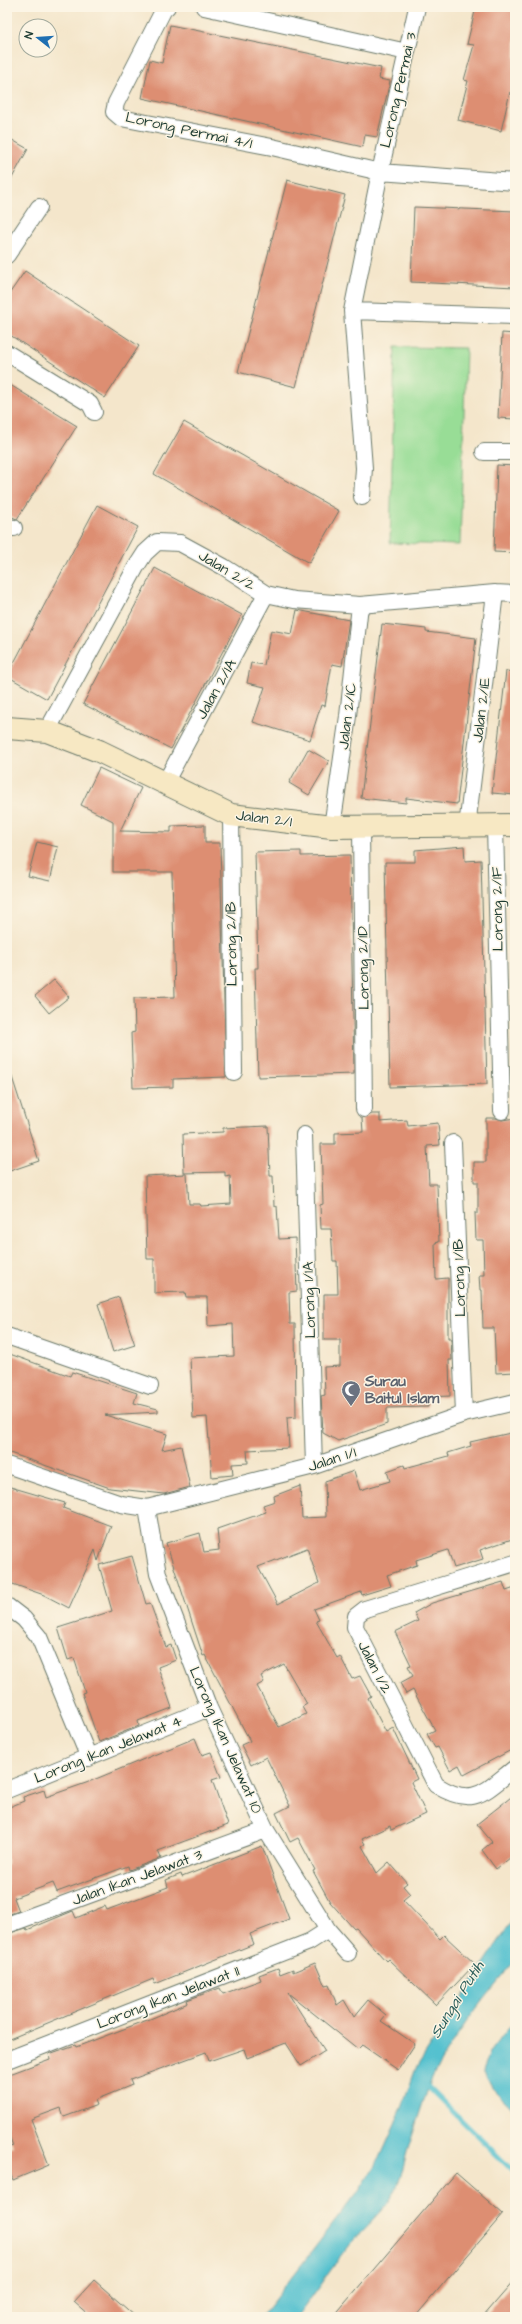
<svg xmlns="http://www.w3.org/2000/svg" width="522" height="2324" font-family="'Architects Daughter',sans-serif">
<rect width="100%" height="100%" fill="#fcf5e5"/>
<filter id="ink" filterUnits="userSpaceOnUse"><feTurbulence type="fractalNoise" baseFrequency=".025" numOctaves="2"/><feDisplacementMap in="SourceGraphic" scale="8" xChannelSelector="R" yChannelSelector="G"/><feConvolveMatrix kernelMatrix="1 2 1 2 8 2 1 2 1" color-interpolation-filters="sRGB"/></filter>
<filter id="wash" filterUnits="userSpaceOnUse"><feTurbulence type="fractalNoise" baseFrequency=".012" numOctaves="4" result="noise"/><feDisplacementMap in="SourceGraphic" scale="16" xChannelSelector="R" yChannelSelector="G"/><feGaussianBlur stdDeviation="0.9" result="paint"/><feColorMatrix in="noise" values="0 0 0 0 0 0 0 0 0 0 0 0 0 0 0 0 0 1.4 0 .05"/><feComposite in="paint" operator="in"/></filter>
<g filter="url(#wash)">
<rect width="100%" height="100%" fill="#f4e6cb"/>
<!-- green -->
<path fill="#98dd96" stroke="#5c8d65" d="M395 347 466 348 460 545 390 543Z"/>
<!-- water -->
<path fill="#55c1cf" stroke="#3a7f82" d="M515 1916V1961C488 1992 441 2051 428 2089 420 2110 414 2131 407 2152 403 2167 400 2183 393 2195 383 2213 366 2226 353 2241 333 2265 316 2292 297 2317H261L357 2193 380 2157 401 2110 416 2068Z
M515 2019V2111L492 2088 483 2070 491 2050Z"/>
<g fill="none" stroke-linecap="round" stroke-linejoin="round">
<!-- stream -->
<path stroke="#55c1cf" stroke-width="5" d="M424 2083 515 2173"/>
</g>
<g id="blocks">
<!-- building -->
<path fill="#dd8e72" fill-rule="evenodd" d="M476 7H515V93L510 92 501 131 458 120 468 81 464 80 474 45 467 44Z
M170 25 381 68 379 79 390 81 377 137 365 135 363 147 142 98 150 60 162 63Z
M7 137 28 149 7 187Z
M287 180 345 195 296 387 238 372Z
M414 207 515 211V287L411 282Z
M25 271 139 346 105 398 7 333V297Z
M502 333 515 334V419L498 418Z
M7 383 77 426 17 519 7 515Z
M184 422 339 511 309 563 154 474Z
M497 465 515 466V553L494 552Z
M97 505 138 527 47 699 7 676Z
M155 568 242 615 171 749 83 704Z
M297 610 349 620 342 666 332 664 325 706 321 705 310 740 253 722 265 687 247 683 251 663 264 665 271 630 292 634Z
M382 624 426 629V632L476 638 457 804 406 798V803L361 798Z
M506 671 515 672V795L492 793Z
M308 749 329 761 309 795 289 783Z
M99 768 141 788 120 831 171 832V826L205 825V843H220L226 1077 173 1079V1087L133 1088 131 1033 135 1032 134 998 175 997 172 872H113V821L81 805Z
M37 842 58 847 50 881 28 876Z
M464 846 465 861 481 860 487 1084 390 1087 385 862H415V850Z
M301 851V856L350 855 354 1074 258 1077 255 968H258L255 852Z
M54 980 69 997 49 1013 35 996Z
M10 1071 39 1161 7 1172V1072Z
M372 1114H380V1122L407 1120 408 1126 438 1123 440 1145 427 1146 429 1184H437L439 1242 435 1243 436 1279 448 1278V1338H451L452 1360H449L450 1396 428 1397V1407L387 1408V1424L338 1441 323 1433 321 1396 325 1395 324 1367 340 1366V1340H324V1294H338L337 1261H333L331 1229H321L320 1205 323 1204 321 1144H335V1133L363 1132 362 1118Z
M486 1118H496L502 1120 515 1118V1372L496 1373 494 1328H483L482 1290H480L479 1275H484L483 1240H476L475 1213H478V1182H474V1162H486Z
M268 1126 270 1176H273L274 1207 277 1206 279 1239 295 1238 297 1291 289 1292 290 1324H295L296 1417 287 1418 289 1448 247 1450 248 1463 232 1464 233 1475 212 1477 207 1417 193 1418 190 1358 234 1356 233 1324 208 1326 207 1297H186L185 1292 154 1293V1259H147L145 1176 187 1174 189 1204H200L201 1206 231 1204 230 1176 225 1177V1172L184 1173 183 1134 223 1132V1128Z
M119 1297 135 1345 113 1352 98 1304Z
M7 1353 70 1376 72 1372 137 1393 134 1403 158 1409V1412L105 1415 167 1434 162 1450 181 1446 190 1487 164 1494 110 1488 7 1452Z
M515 1432V1538L480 1550 483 1559 454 1568 448 1550 416 1560 417 1565 387 1575 391 1586 362 1595 361 1592 314 1609 319 1620 316 1621 337 1658 340 1656 352 1679 360 1676 371 1696 368 1698 386 1732 393 1728 417 1779 411 1782 426 1814 391 1830 390 1826 362 1839 365 1844 362 1846 377 1873 389 1862 407 1883 403 1886 410 1894 403 1900 440 1939 444 1935 475 1964 436 2005 388 1959 386 1961 356 1928 354 1929 330 1902 313 1871 315 1870 298 1838 290 1842 276 1813 290 1806 266 1757 251 1765 241 1745 250 1741 205 1655 203 1656 166 1543 200 1533 204 1552 219 1550 217 1529 266 1512 263 1505 275 1501 274 1496 300 1486 302 1518 326 1517 325 1481 354 1471 360 1490 390 1481 387 1471 404 1465 405 1468 449 1456 448 1453 471 1446 470 1442ZM307 1548 319 1583 278 1604 258 1567ZM284 1664 307 1704 302 1707 306 1714 279 1727 257 1686 264 1682 261 1676Z
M7 1486 65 1503 63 1508 111 1526 98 1561 95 1550 69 1608 44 1595 7 1582Z
M132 1556 146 1604 150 1603 166 1647 171 1645 176 1660 158 1667 172 1708 138 1721 139 1726 99 1742 82 1693 85 1692 74 1658 68 1660 58 1628 112 1611 99 1565Z
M503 1582 506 1591 515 1588V1748L464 1775 459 1765 450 1770 438 1747 435 1748 427 1734 435 1730 413 1690 406 1694 400 1683 413 1676 408 1666 411 1665 395 1632 418 1621 414 1613 432 1603Z
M195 1738 202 1755 211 1752 221 1777 212 1780 228 1825 158 1851 161 1858 129 1870 128 1866 57 1892 53 1883 14 1898 19 1911 7 1915V1808L24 1801 23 1797 44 1790 46 1797 86 1783Z
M515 1794V1854L496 1869 482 1850 492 1842 477 1824Z
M262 1846 289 1919 250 1934 254 1944 155 1984 153 1979 7 2040V1934L26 1928 27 1930 73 1911 76 1918 105 1906 107 1910 168 1887 166 1880 181 1874 182 1877Z
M315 1963 325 1986 329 1985 337 2005 344 2000 354 2017 368 2000 386 2015 381 2021 415 2044 398 2070 362 2045 358 2049 288 1993 325 2051 301 2066 286 2043 247 2058 244 2049 209 2061 206 2052 130 2080 132 2085 95 2100 97 2105 64 2117 61 2108 31 2119 49 2165 13 2180 7 2166V2148L13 2146 7 2130V2075L50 2059 49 2054 75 2045 76 2047 150 2019 188 2003 187 2000 220 1988 223 1994 261 1980 259 1975 278 1968 280 1974 293 1969V1972Z
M456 2173 503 2214 443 2284 415 2317H333Z
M94 2280 136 2317H91L74 2302Z
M515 2280V2317H483L501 2296Z"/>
</g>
</g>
<g filter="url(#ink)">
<use href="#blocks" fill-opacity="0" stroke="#6a7869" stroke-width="1"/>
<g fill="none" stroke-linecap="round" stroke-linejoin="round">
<!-- street casing -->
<g stroke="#6a7869" stroke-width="18">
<path id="street" d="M167 7 164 9 116 103 114 112 121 118 272 147 380 172 515 182
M204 7 407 52
M7 255 39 207
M352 311 515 316
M7 353 90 404 94 412
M484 452H515
M362 497 364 468 352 311 380 172 417 7
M7 527 14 528
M47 731 136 567 145 553 157 542 180 543 224 567 266 594 294 600 360 605 495 593 515 594
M165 783 266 594
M231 815 234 1072
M495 826 502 1111
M332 827 348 716 360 605
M361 827 364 1109
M467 827 495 593
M304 1135 314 1466
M453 1143 464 1414
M7 1336 150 1386
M7 1465 121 1504 147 1508 314 1466 464 1414 515 1402
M147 1508 158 1574 209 1708 266 1830 328 1930 348 1953
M515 1563 365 1609 356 1616 355 1627 436 1785C474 1809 485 1791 515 1768
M7 1606 24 1619 39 1637 89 1758
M7 1790 209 1708
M7 1925 266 1830
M7 2060 309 1942 328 1930"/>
</g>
<!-- secondary casing -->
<g stroke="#6a7869" stroke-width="24">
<path id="secondary" d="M7 728 47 731 99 751 231 815 332 827 515 825"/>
</g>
<!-- street -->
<use href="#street" stroke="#fff" stroke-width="16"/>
<!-- secondary -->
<use href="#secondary" stroke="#f7e8c3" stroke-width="22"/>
</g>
</g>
<!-- icons -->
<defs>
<g id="mosque-pin" transform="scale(1)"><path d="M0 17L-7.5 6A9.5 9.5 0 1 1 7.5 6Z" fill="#6b7280" stroke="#fcf5e5"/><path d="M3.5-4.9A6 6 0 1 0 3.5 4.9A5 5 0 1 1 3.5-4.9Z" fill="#fff"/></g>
</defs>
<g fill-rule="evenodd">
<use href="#mosque-pin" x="351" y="1390"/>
</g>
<g text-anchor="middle" stroke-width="3" stroke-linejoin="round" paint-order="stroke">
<!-- street labels -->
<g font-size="15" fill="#1f3d34" stroke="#fcf5e5">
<text transform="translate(398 90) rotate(-77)" y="5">Lorong Permai 3</text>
<text transform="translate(189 130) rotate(12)" y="5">Lorong Permai 4/1</text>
<text transform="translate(227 570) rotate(31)" y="5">Jalan 2/2</text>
<text transform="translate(216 689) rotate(-61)" y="5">Jalan 2/1A</text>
<text transform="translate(481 710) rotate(-83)" y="5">Jalan 2/1E</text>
<text transform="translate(347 716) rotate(-83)" y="5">Jalan 2/1C</text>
<text transform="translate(264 818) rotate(7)" y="5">Jalan 2/1</text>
<text transform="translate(497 909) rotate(-91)" y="5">Lorong 2/1F</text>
<text transform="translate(231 944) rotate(-91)" y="5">Lorong 2/1B</text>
<text transform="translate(363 968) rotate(-91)" y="5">Lorong 2/1D</text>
<text transform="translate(459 1278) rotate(-92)" y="5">Lorong 1/1B</text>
<text transform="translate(309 1300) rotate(-92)" y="5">Lorong 1/1A</text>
<text transform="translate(332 1459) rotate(-18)" y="5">Jalan 1/1</text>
<text transform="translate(375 1667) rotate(63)" y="5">Jalan 1/2</text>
<text transform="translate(226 1740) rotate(66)" y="5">Lorong Ikan Jelawat 10</text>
<text transform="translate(108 1749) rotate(-22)" y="5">Lorong Ikan Jelawat 4</text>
<text transform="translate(137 1877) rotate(-20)" y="5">Jalan Ikan Jelawat 3</text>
<text transform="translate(168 1997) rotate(-21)" y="5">Lorong Ikan Jelawat 11</text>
</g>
<!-- worship labels -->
<g font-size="15" font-weight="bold" fill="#5b616d" stroke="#fcf5e5" text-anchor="start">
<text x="365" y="1386">Surau<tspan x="365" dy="17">Baitul Islam</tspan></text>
</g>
<!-- water labels -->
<g font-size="16" font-style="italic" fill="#2c5e5b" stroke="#fcf5e5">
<text transform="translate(456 1999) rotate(-58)" y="6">Sungai Putih</text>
</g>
</g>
<!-- margin -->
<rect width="522" height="2324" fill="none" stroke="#fcf5e5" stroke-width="24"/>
<!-- north arrow -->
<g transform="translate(38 38) rotate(287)"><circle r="19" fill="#fcf5e5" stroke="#a4ab9e"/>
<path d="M0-3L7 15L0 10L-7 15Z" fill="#1f6fb2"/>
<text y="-6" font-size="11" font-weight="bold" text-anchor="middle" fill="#1f3d34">N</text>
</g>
</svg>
